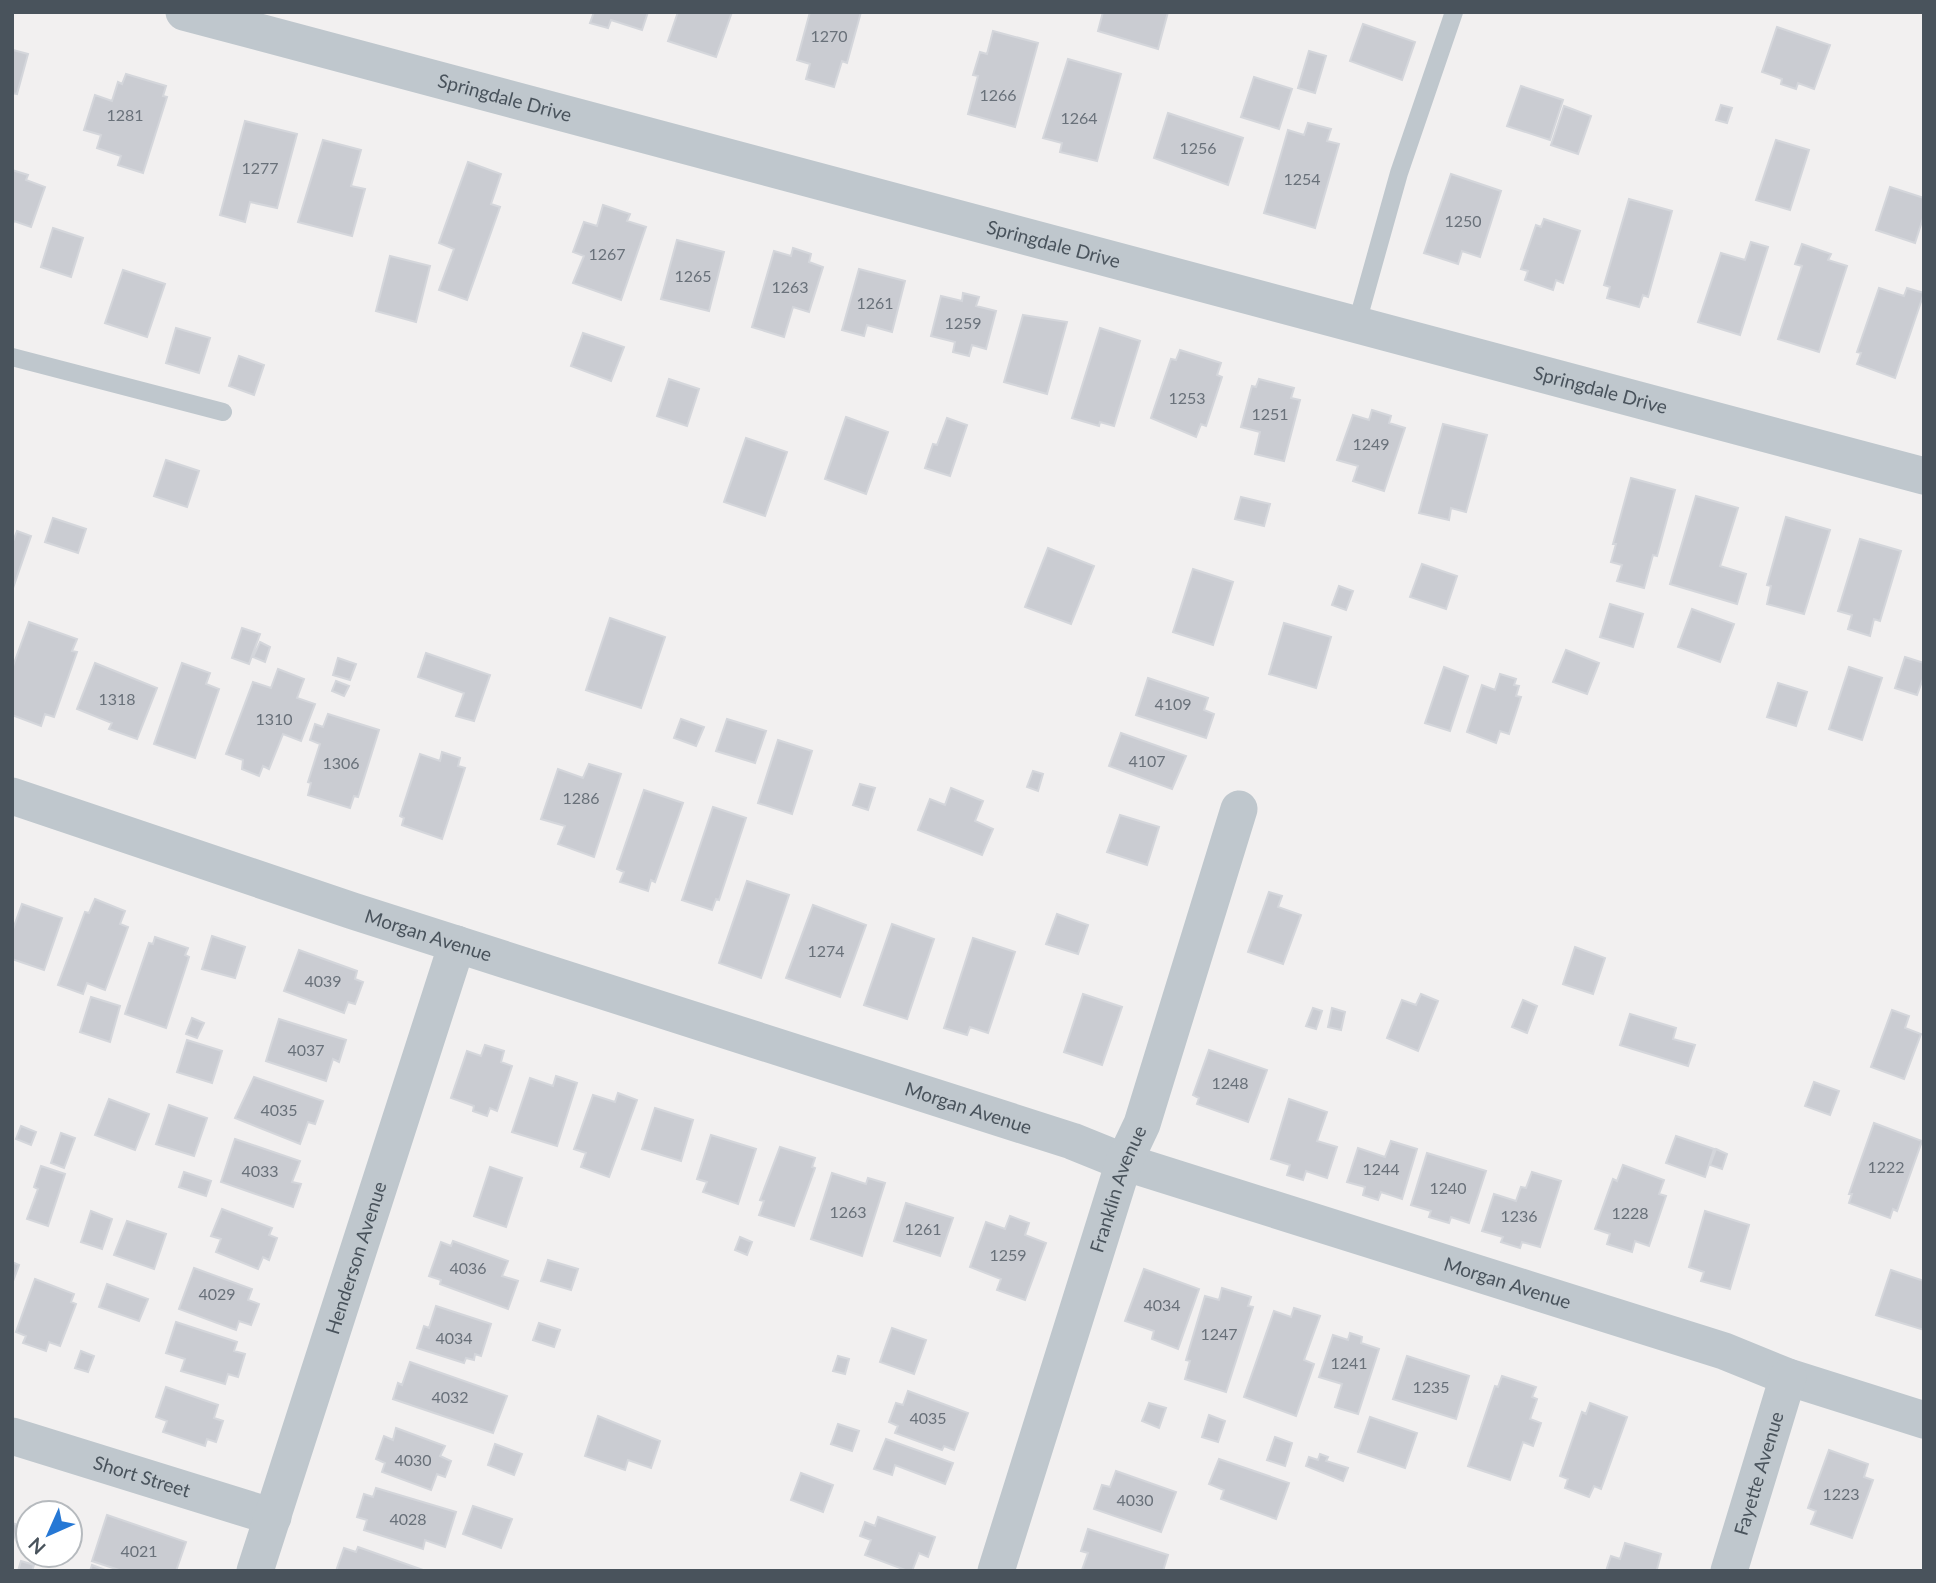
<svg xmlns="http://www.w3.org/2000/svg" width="1936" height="1583" font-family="Lato,sans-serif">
<rect width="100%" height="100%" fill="#f2f0f0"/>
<!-- building -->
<path fill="#caccd2" stroke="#d4d6db" stroke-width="2" d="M594 12H648L642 30 611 20 608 28 590 23Z
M678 12H732L716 57 668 41Z
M810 12H861L847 63 842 61 834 87 806 79 810 64 797 60Z
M1103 12H1168L1158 49 1098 31Z
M1363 24 1415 42 1402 80 1350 61Z
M1777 27 1830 45 1814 89 1798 83 1796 89 1781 84 1782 79 1762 72Z
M993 31 1038 43 1015 127 968 114 978 76 973 75 980 52 987 54Z
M12 43 13 50 28 54 17 94 12 93Z
M1309 51 1326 56 1315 93 1298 88Z
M1068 59 1121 74 1097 161 1060 152 1062 143 1043 138Z
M126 74 166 86 163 96 167 97 143 173 118 165 121 156 97 148 101 135 84 130 95 95 112 101 118 82 122 84Z
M1254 77 1292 89 1279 129 1241 117Z
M1521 86 1563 100 1550 140 1507 126Z
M1721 105 1732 108 1727 123 1716 120Z
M1564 106 1591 116 1578 154 1551 145Z
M1168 113 1243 138 1228 185 1154 158Z
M245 121 297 134 277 208 250 202 245 222 220 215Z
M1308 123 1331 129 1327 141 1339 144 1315 228 1264 213 1288 130 1304 135Z
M323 140 361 150 351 186 365 189 352 236 298 222Z
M1776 140 1809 150 1790 210 1756 200Z
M468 162 501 174 491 204 500 207 467 300 439 290 454 249 439 243Z
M12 170 28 175 26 180 45 187 31 227 14 221 12 226Z
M1451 174 1501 191 1480 257 1462 251 1458 264 1424 253Z
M1890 187 1924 198V215L1915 243 1876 230Z
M1629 199 1672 211 1648 297 1643 295 1639 307 1607 298 1610 287 1604 285Z
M603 205 630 214 627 221 646 227 621 300 573 283 584 256 573 252 584 222 597 226Z
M1544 219 1580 231 1563 283 1556 280 1553 290 1525 280 1528 271 1521 269 1536 225 1541 227Z
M53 228 83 238 71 277 41 267Z
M677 240 724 252 709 311 661 299Z
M1751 242 1768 247 1740 335 1698 322 1721 253 1745 260Z
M1802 244 1831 254 1828 260 1847 266 1819 352 1778 339 1802 266 1795 264Z
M793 248 811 254 809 262 823 267 809 312 793 307 784 337 752 327 774 251 791 256Z
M390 256 430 266 416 322 376 311Z
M859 269 905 281 892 332 867 325 864 336 842 330Z
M123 270 165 284 147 337 105 323Z
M1879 288 1904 296 1907 288 1924 293 1895 378 1857 364 1861 353 1857 352Z
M963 293 979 297 976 306 996 311 986 349 972 345 969 356 953 352 955 342 931 336 941 296 962 301Z
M1023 315 1067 322 1047 394 1004 382Z
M176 328 210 338 199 373 166 363Z
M1100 328 1140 341 1114 426 1100 422 1099 426 1072 418Z
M583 333 624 347 611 381 571 366Z
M1180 350 1221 363 1217 375 1222 377 1206 426 1201 424 1196 437 1151 418 1171 359 1176 360Z
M239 356 264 365 254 395 229 386Z
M669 379 699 389 687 426 657 416Z
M1259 379 1294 388 1291 398 1300 400 1284 461 1255 454 1260 432 1241 427 1252 386 1256 387Z
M1372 410 1391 416 1389 423 1405 428 1384 491 1353 481 1358 466 1337 460 1353 415 1369 420Z
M846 417 888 432 866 494 825 479Z
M947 418 967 425 950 476 925 468 933 444 937 445Z
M1443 424 1487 435 1466 512 1451 508 1449 520 1419 513Z
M746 438 787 452 765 516 724 502Z
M166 460 199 471 187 507 154 496Z
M1631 478 1675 490 1657 556 1653 555 1644 588 1617 581 1622 565 1611 562 1616 544H1613Z
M1696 496 1738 508 1720 566 1746 574 1737 604 1670 584Z
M1241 497 1270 504 1264 526 1235 519Z
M1786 517 1830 530 1804 614 1767 604 1771 586 1767 585Z
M53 518 86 529 78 553 45 542Z
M17 531 31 536 12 591V544Z
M1860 539 1901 551 1880 621 1874 619 1870 636 1848 629 1852 615 1838 611Z
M1048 548 1094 566 1071 624 1025 607Z
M1422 564 1457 576 1446 609 1410 597Z
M1193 569 1233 582 1213 645 1173 632Z
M1339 586 1353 591 1346 610 1332 605Z
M1610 604 1643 614 1633 647 1600 637Z
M1692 609 1734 624 1720 662 1678 647Z
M610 618 665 637 641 708 586 690Z
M29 622 77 639 72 651 77 652 54 717 45 714 41 726 12 715V669Z
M1284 623 1331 637 1316 688 1269 674Z
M242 628 260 634 249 664 232 658Z
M260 642 270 647 265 662 253 657Z
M1566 650 1599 663 1587 694 1553 682Z
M426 653 490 675 474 721 456 716 464 693 418 677Z
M1905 657 1924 663V676L1917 695 1895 688Z
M338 658 356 664 350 680 333 675Z
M95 663 157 688 137 739 109 729 112 723 77 709Z
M182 663 210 673 206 684 219 689 195 758 154 744Z
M1444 667 1468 676 1450 731 1425 723Z
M1849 667 1882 678 1862 740 1829 729Z
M278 669 304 679 297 698 315 704 301 741 283 734 269 769 263 766 259 776 242 769 243 760 226 754 253 682 271 688Z
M1500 674 1516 679 1514 685 1519 686 1516 696 1521 697 1509 734 1500 731 1496 743 1467 732 1482 685 1495 690Z
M1148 678 1208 698 1204 710 1214 714 1206 738 1136 715Z
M336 681 349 686 344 696 332 691Z
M1778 683 1807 692 1796 726 1767 717Z
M328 714 379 730 358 797 354 796 350 808 308 795 311 783 308 782 320 744 310 740 315 724 323 727Z
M681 719 704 727 696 746 674 738Z
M727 719 766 731 755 763 716 751Z
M1121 733 1186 756 1172 789 1109 766Z
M778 740 812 751 792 814 758 803Z
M442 752 460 758 458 766 465 768 442 839 402 825 404 818 400 816 420 754 440 761Z
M589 764 621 774 594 857 558 844 565 826 541 819 558 769 583 778Z
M1033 771 1043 774 1038 791 1027 787Z
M860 784 875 788 868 810 853 805Z
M951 788 983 801 975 821 993 829 982 855 918 830 930 799 945 805Z
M644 790 683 803 655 882 651 880 648 891 620 882 624 872 617 869Z
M713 807 746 818 719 900 716 899 712 910 682 900Z
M1120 815 1159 827 1147 865 1107 852Z
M747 881 789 895 761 978 719 963Z
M1269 892 1282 896 1278 907 1301 915 1283 964 1248 952Z
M95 899 125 911 120 924 128 927 105 990 87 983 83 994 58 985 85 912 89 913Z
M22 904 62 918 44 970 12 959V932Z
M813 905 866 925 840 997 786 978Z
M1057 914 1088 925 1078 954 1046 944Z
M892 924 934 939 907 1019 864 1005Z
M212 936 245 947 235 978 202 969Z
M155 937 188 948 185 955 189 957 166 1028 125 1014 149 943 153 944Z
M973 938 1015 952 988 1033 970 1027 967 1035 944 1028Z
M1575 947 1605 958 1593 994 1563 984Z
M299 950 357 971 355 979 363 982 355 1004 348 1002 344 1013 284 991Z
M1083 994 1122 1007 1102 1065 1064 1052Z
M1421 994 1438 1001 1418 1051 1387 1038 1402 1000 1416 1005Z
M91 997 120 1006 110 1042 80 1032Z
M1523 1000 1537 1006 1527 1033 1512 1027Z
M1313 1008 1322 1011 1316 1029 1306 1026Z
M1332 1008 1345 1012 1341 1030 1328 1027Z
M1892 1010 1909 1016 1905 1028 1921 1034 1904 1079 1871 1067Z
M1630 1014 1676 1028 1673 1039 1695 1045 1688 1066 1620 1045Z
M192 1018 204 1023 197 1038 186 1034Z
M279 1019 346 1040 339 1062 333 1059 326 1081 266 1061Z
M187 1040 222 1051 212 1083 177 1072Z
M485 1045 504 1051 501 1062 512 1066 497 1111 490 1108 487 1116 473 1111 474 1106 451 1098 467 1051 481 1056Z
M1209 1050 1267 1070 1248 1122 1197 1104 1199 1098 1193 1095Z
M556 1076 577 1083 557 1146 512 1132 530 1078 553 1086Z
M254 1077 323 1101 315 1124 308 1122 300 1144 235 1118Z
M1814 1082 1839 1091 1830 1115 1805 1106Z
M618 1093 637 1100 609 1177 581 1167 586 1153 574 1149 593 1095 615 1102Z
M109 1099 149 1114 135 1150 95 1135Z
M1289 1099 1327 1112 1317 1141 1337 1147 1327 1178 1306 1171 1303 1180 1287 1175 1290 1165 1271 1159Z
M169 1105 207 1118 194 1156 156 1144Z
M655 1108 693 1120 681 1161 642 1149Z
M1874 1123 1922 1141 1897 1211 1893 1209 1890 1218 1849 1203 1852 1194H1849Z
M21 1126 36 1132 31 1145 16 1139Z
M61 1133 75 1138 64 1168 51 1163Z
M711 1135 756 1149 738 1204 703 1192 707 1182 697 1179Z
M1676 1136 1714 1149 1705 1177 1666 1163Z
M235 1139 300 1161 292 1182 301 1184 293 1207 221 1182Z
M1391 1141 1417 1149 1402 1199 1381 1192 1378 1200 1363 1195 1365 1187 1347 1182 1358 1148 1385 1157Z
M780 1147 815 1158 812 1167 815 1168 794 1226 759 1215 764 1201 760 1200Z
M1716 1149 1727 1154 1722 1169 1710 1165Z
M1427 1153 1486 1171 1469 1223 1451 1217 1449 1223 1429 1217 1431 1211 1411 1205Z
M1623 1165 1664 1180 1659 1194 1666 1196 1649 1246 1635 1241 1632 1252 1607 1244 1610 1234 1595 1229 1613 1179 1617 1181Z
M41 1166 65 1174 48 1226 27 1219 38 1189 34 1187Z
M490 1167 522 1178 506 1227 474 1216Z
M184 1172 211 1181 206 1196 179 1187Z
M1532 1172 1561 1181 1540 1247 1522 1242 1520 1248 1501 1242 1503 1237 1482 1231 1494 1194 1516 1201 1521 1187 1526 1188Z
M832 1173 866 1184 868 1178 885 1183 862 1256 811 1239Z
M906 1203 953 1218 940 1256 894 1241Z
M222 1209 272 1228 269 1235 277 1238 269 1260 263 1257 258 1269 216 1252 221 1239 211 1236Z
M91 1211 112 1219 102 1249 81 1242Z
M1705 1211 1749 1225 1730 1289 1701 1281 1704 1272 1689 1267Z
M1010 1216 1029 1223 1025 1235 1046 1243 1025 1300 997 1290 1001 1279 970 1267 986 1222 1005 1229Z
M127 1221 166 1234 154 1269 114 1255Z
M740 1237 752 1242 747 1255 735 1250Z
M453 1241 508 1261 502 1276 518 1281 508 1309 440 1284 441 1280 429 1276 441 1242 451 1246Z
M548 1260 578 1269 571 1290 541 1281Z
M12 1262 19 1265 12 1284Z
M194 1268 252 1289 248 1300 259 1304 251 1325 239 1321 236 1330 179 1309Z
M1144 1269 1199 1289 1178 1349 1152 1339 1154 1331 1125 1321Z
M1891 1270 1924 1281V1330L1876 1315Z
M35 1279 74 1294 71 1302 76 1304 60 1346 49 1342 46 1351 23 1343 26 1336 16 1332Z
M107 1284 148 1299 139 1321 99 1307Z
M1222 1288 1251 1297 1248 1306 1253 1307 1226 1392 1185 1379 1190 1361 1186 1360 1205 1296 1219 1300Z
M436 1306 491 1324 481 1356 475 1354 474 1360 466 1358 464 1363 417 1348 424 1326 429 1328Z
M1294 1308 1320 1316 1304 1360 1314 1364 1296 1416 1244 1397 1274 1311 1291 1317Z
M176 1322 237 1342 234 1351 245 1354 238 1377 228 1374 225 1384 181 1371 185 1359 166 1353Z
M539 1323 560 1330 554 1347 533 1340Z
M892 1328 926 1340 914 1374 880 1362Z
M1350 1333 1362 1337 1361 1343 1379 1349 1358 1414 1335 1407 1342 1384 1319 1377 1333 1335 1348 1340Z
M81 1351 94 1356 88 1372 75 1368Z
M838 1356 849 1359 845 1374 833 1371Z
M1407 1356 1469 1376 1456 1419 1393 1399Z
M410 1362 507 1396 493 1433 393 1399 398 1383 402 1385Z
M1502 1376 1536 1387 1532 1397 1537 1399 1530 1419 1541 1423 1533 1446 1523 1442 1510 1480 1468 1466 1495 1386 1498 1387Z
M166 1387 218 1405 214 1418 223 1421 216 1442 207 1439 205 1446 163 1432 167 1421 156 1417Z
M908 1391 968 1413 954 1450 944 1446 942 1450 895 1433 898 1426 889 1422 896 1403 903 1405Z
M1149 1403 1166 1408 1159 1428 1142 1421Z
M1590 1403 1627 1417 1601 1489 1594 1486 1589 1497 1565 1488 1568 1479 1560 1476 1582 1412 1586 1414Z
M1209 1415 1225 1421 1218 1442 1202 1437Z
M598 1416 660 1441 651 1468 628 1460 625 1470 585 1456Z
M1370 1417 1417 1433 1405 1468 1358 1452Z
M838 1424 859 1431 852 1451 831 1444Z
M396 1428 445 1446 440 1456 451 1461 445 1477 437 1474 431 1490 382 1472 385 1463 376 1459 384 1436 393 1440Z
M1275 1437 1292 1443 1285 1466 1267 1460Z
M886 1439 953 1463 945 1484 895 1465 892 1475 874 1469Z
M495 1444 522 1454 514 1475 488 1465Z
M1829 1450 1868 1464 1864 1477 1873 1480 1852 1538 1811 1524 1816 1511 1808 1508Z
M1320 1454 1328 1457 1326 1461 1348 1468 1343 1481 1306 1466 1309 1457 1318 1460Z
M1219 1459 1289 1483 1276 1519 1221 1499 1224 1490 1209 1484Z
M1116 1471 1176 1492 1161 1532 1094 1509 1102 1485 1110 1487Z
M801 1473 833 1485 823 1512 791 1500Z
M376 1488 456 1512 445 1547 425 1540 423 1549 364 1530 367 1520 357 1517 364 1494 373 1497Z
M473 1506 512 1519 501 1548 463 1534Z
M107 1515 186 1542 176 1571H122L92 1561Z
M878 1517 935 1537 928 1557 919 1553 912 1571H908L865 1555 871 1540 860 1536 865 1522 875 1526Z
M12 1523 18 1525 12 1544Z
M1088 1529 1168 1555 1163 1571 1082 1570 1088 1553 1081 1551Z
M1625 1543 1661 1554 1657 1569 1660 1571H1606L1611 1556 1620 1559Z
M358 1547 423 1570V1571H336L344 1548 356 1552Z
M21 1561 34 1565 32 1571H18Z
M92 1565 108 1571H90Z"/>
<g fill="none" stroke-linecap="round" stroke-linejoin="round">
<!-- lane -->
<path stroke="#bfc7cd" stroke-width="18" d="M1357 323 1399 173 1454 12
M12 357 223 412"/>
<!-- street -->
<g stroke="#bfc7cd" stroke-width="37">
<path id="s1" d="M184 12 1924 476"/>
<path id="s2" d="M12 796 353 911 1072 1141 1124 1162 1724 1351 1788 1377 1924 1420"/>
<path id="s3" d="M12 1436 273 1517"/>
<path id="s4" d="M255 1571 457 944"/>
<path id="s5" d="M996 1571 1124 1162 1142 1124 1239 809"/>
<path id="s6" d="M1729 1571 1788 1377"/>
</g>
</g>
<g text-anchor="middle" stroke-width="6" stroke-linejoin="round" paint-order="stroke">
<!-- number labels -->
<g font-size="16" fill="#69717a">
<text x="829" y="42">1270</text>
<text x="998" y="101">1266</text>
<text x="125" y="121">1281</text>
<text x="1079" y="124">1264</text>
<text x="1198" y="154">1256</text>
<text x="260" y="174">1277</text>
<text x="1302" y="185">1254</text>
<text x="1463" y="227">1250</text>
<text x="607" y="260">1267</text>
<text x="693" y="282">1265</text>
<text x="790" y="293">1263</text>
<text x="875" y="309">1261</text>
<text x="963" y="329">1259</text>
<text x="1187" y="404">1253</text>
<text x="1270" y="420">1251</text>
<text x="1371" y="450">1249</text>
<text x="117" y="705">1318</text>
<text x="1173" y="710">4109</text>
<text x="274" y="725">1310</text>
<text x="1147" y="767">4107</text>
<text x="341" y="769">1306</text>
<text x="581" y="804">1286</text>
<text x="826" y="957">1274</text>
<text x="323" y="987">4039</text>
<text x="306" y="1056">4037</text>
<text x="1230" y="1089">1248</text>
<text x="279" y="1116">4035</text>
<text x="1886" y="1173">1222</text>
<text x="1381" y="1175">1244</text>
<text x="260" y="1177">4033</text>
<text x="1448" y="1194">1240</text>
<text x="848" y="1218">1263</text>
<text x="1630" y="1219">1228</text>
<text x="1519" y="1222">1236</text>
<text x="923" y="1235">1261</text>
<text x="1008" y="1261">1259</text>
<text x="468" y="1274">4036</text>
<text x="217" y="1300">4029</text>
<text x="1162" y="1311">4034</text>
<text x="1219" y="1340">1247</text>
<text x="454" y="1344">4034</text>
<text x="1349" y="1369">1241</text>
<text x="1431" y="1393">1235</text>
<text x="450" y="1403">4032</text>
<text x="928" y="1424">4035</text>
<text x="413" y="1466">4030</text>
<text x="1841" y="1500">1223</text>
<text x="1135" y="1506">4030</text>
<text x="408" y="1525">4028</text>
<text x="139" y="1557">4021</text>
</g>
<!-- street labels -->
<g font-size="19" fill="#49535c" stroke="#fff">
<text dy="7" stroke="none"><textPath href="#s1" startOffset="332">Springdale Drive</textPath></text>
<text dy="7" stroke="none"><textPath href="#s1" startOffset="900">Springdale Drive</textPath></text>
<text dy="7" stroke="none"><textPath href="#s1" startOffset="1466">Springdale Drive</textPath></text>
<text dy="7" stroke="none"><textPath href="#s2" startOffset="439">Morgan Avenue</textPath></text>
<text dy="7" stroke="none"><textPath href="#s2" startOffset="1006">Morgan Avenue</textPath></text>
<text dy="7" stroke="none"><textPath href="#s5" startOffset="401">Franklin Avenue</textPath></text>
<text dy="7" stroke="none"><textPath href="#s4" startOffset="329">Henderson Avenue</textPath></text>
<text dy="7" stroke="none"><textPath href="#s2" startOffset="1573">Morgan Avenue</textPath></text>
<text dy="7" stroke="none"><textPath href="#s6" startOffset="102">Fayette Avenue</textPath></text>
<text dy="7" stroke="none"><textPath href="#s3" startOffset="136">Short Street</textPath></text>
</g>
</g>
<!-- border -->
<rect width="1936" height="1583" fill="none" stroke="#49535c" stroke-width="28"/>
<!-- north arrow -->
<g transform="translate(49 1534) rotate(225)"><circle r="33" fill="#ffffff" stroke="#b6babe" stroke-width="2"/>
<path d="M0-5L12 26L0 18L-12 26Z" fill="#2678d5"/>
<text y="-10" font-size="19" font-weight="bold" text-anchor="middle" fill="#49535c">N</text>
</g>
</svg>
